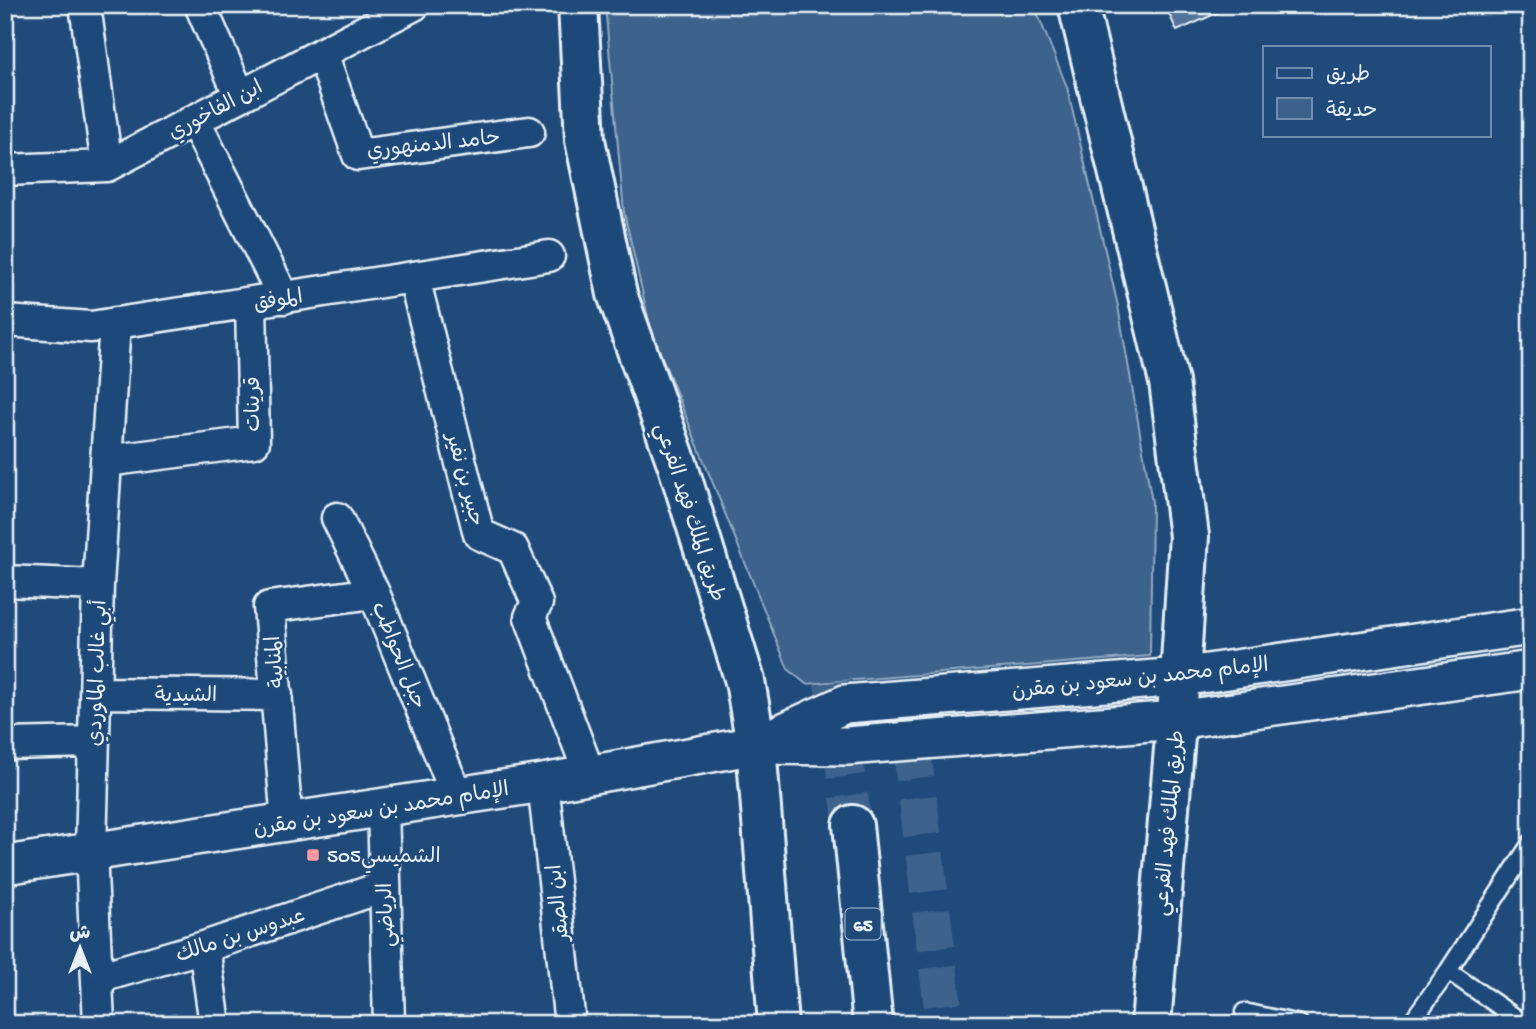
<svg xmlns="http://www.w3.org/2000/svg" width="1536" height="1029" font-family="'Gochi Hand','Playpen Sans Arabic',sans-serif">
<rect width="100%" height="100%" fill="#1f4a7a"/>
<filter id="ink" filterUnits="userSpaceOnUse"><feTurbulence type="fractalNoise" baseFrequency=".0143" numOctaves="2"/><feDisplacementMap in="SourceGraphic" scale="14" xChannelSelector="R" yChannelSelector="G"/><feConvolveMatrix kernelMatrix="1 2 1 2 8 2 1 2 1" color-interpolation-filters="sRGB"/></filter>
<g filter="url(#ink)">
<!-- green -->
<path fill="#3c628c" stroke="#92aac2" stroke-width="2" d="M605 5H1034L1067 87 1118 306 1152 502 1150 656 806 684 788 669 651 330 624 212Z"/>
<!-- building -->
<path fill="#517399" stroke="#e8f1f8" stroke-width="2" d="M1165 5H1235L1177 31Z"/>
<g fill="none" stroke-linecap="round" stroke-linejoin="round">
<!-- motorway-tunnel -->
<path stroke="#3d638d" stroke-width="38" stroke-dasharray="38 19" stroke-linecap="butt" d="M738 5 853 825
M822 5 945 1024"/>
<!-- service casing -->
<g stroke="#e8f1f8" stroke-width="21">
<path id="service" d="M1244 1012 1300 1024
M1410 1024 1448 971
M1525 1024 1448 971 1531 843"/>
</g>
<!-- minor casing -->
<g stroke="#e8f1f8" stroke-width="35">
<path id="minor" d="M85 5 107 166
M200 5 240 96
M322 53 358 155 529 132
M194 120 284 298
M5 170 107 166 414 5
M414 278 479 534 513 549 537 603 530 617 589 773
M5 321 91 327 549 256
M106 461 254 442 251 303
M337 518 374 593 457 796
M5 581 98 585
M96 693 277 695
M5 744 94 742
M543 783 570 1024
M383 806 389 1024
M287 823 269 607 374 593
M204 947 215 1024
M97 978 204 947 383 887
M99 1024 91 851 98 585 115 323"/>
</g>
<!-- tertiary casing -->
<g stroke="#e8f1f8" stroke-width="42">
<path id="tertiary" d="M764 741 845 704 1180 677 1531 626
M5 865 543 783 756 745 847 746 1176 720 1531 670"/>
</g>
<!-- primary casing -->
<g stroke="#e8f1f8" stroke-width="44">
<path id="primary" d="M578 5 585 140 617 294 678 466 745 681 756 745 778 1024
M1078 5 1169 382 1189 536 1180 677 1151 1024"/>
</g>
<!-- motorway casing -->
<g stroke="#e8f1f8" stroke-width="44">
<path id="motorway" d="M853 825 873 1024"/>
</g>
<!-- service -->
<use href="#service" stroke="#1f4a7a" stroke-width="16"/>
<!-- minor -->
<use href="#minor" stroke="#1f4a7a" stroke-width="30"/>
<!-- tertiary -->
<use href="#tertiary" stroke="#1f4a7a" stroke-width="37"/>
<!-- primary -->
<use href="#primary" stroke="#1f4a7a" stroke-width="38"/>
<!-- motorway -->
<use href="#motorway" stroke="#1f4a7a" stroke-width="38"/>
</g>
</g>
<!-- markers -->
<rect fill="#ff9aa2" stroke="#1f4a7a" stroke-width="2.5" x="306" y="848" width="14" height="14" rx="3.5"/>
<g text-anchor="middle" stroke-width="5" stroke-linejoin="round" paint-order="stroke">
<!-- shield labels -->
<rect fill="#1f4a7a" stroke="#acbfd2" stroke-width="2" x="845.5" y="908.5" width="35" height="31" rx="5"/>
<g font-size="19" font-weight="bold" fill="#e8f1f8">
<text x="863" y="931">65</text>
</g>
<!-- street labels -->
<g font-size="21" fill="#e8f1f8" stroke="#1f4a7a">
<text transform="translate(215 109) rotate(-28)" y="7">ابن الفاخوري</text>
<text transform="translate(433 143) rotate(-6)" y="7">حامد الدمنهوري</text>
<text transform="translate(278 299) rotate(-9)" y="7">الموفق</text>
<text transform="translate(252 404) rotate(-90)" y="7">قرينات</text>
<text transform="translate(466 479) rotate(75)" y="7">جبير بن نفير</text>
<text transform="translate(691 512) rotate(72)" y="7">طريق الملك فهد الفرعي</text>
<text transform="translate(400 655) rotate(68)" y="7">جبل الحواطب</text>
<text transform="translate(274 662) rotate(-95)" y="7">المنابية</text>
<text transform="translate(96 673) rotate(-88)" y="7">أبي غالب الماوردي</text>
<text transform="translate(1140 677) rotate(-6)" y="7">الإمام محمد بن سعود بن مقرن</text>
<text x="186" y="701">الشيدية</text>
<text transform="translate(381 808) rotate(-9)" y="7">الإمام محمد بن سعود بن مقرن</text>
<text transform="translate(1168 823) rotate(-85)" y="7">طريق الملك فهد الفرعي</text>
<text transform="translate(557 903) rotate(-96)" y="7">ابن الصقر</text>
<text transform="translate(385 915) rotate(-92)" y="7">الرياضي</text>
<text transform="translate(240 934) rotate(-18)" y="7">عبدوس بن مالك</text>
</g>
<!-- poi labels -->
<g font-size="21" fill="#e8f1f8" stroke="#1f4a7a" text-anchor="start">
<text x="327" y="862">الشميسي505</text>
</g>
</g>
<!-- margin -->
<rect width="1536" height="1029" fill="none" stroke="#1f4a7a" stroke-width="28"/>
<rect x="14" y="14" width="1508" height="1001" fill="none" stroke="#e8f1f8" stroke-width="2.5" filter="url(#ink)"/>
<!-- legend -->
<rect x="1263" y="46" width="228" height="91" fill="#1f4a7a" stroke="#6f8dac" stroke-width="2"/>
<rect x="1277" y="68" width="35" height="10" fill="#1f4a7a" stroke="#6f8dac" stroke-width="2"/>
<text x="1326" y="80" font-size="21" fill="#e8f1f8">طريق</text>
<rect x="1277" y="98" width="35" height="21" fill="#3c628c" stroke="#6f8dac" stroke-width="2"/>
<text x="1326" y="116" font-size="21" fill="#e8f1f8">حديقة</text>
<!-- north arrow -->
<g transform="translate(80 948)" stroke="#1f4a7a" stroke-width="5" paint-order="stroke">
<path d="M0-5L12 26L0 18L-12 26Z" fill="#e8f1f8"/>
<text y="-10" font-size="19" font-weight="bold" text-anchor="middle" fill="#e8f1f8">ش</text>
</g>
</svg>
